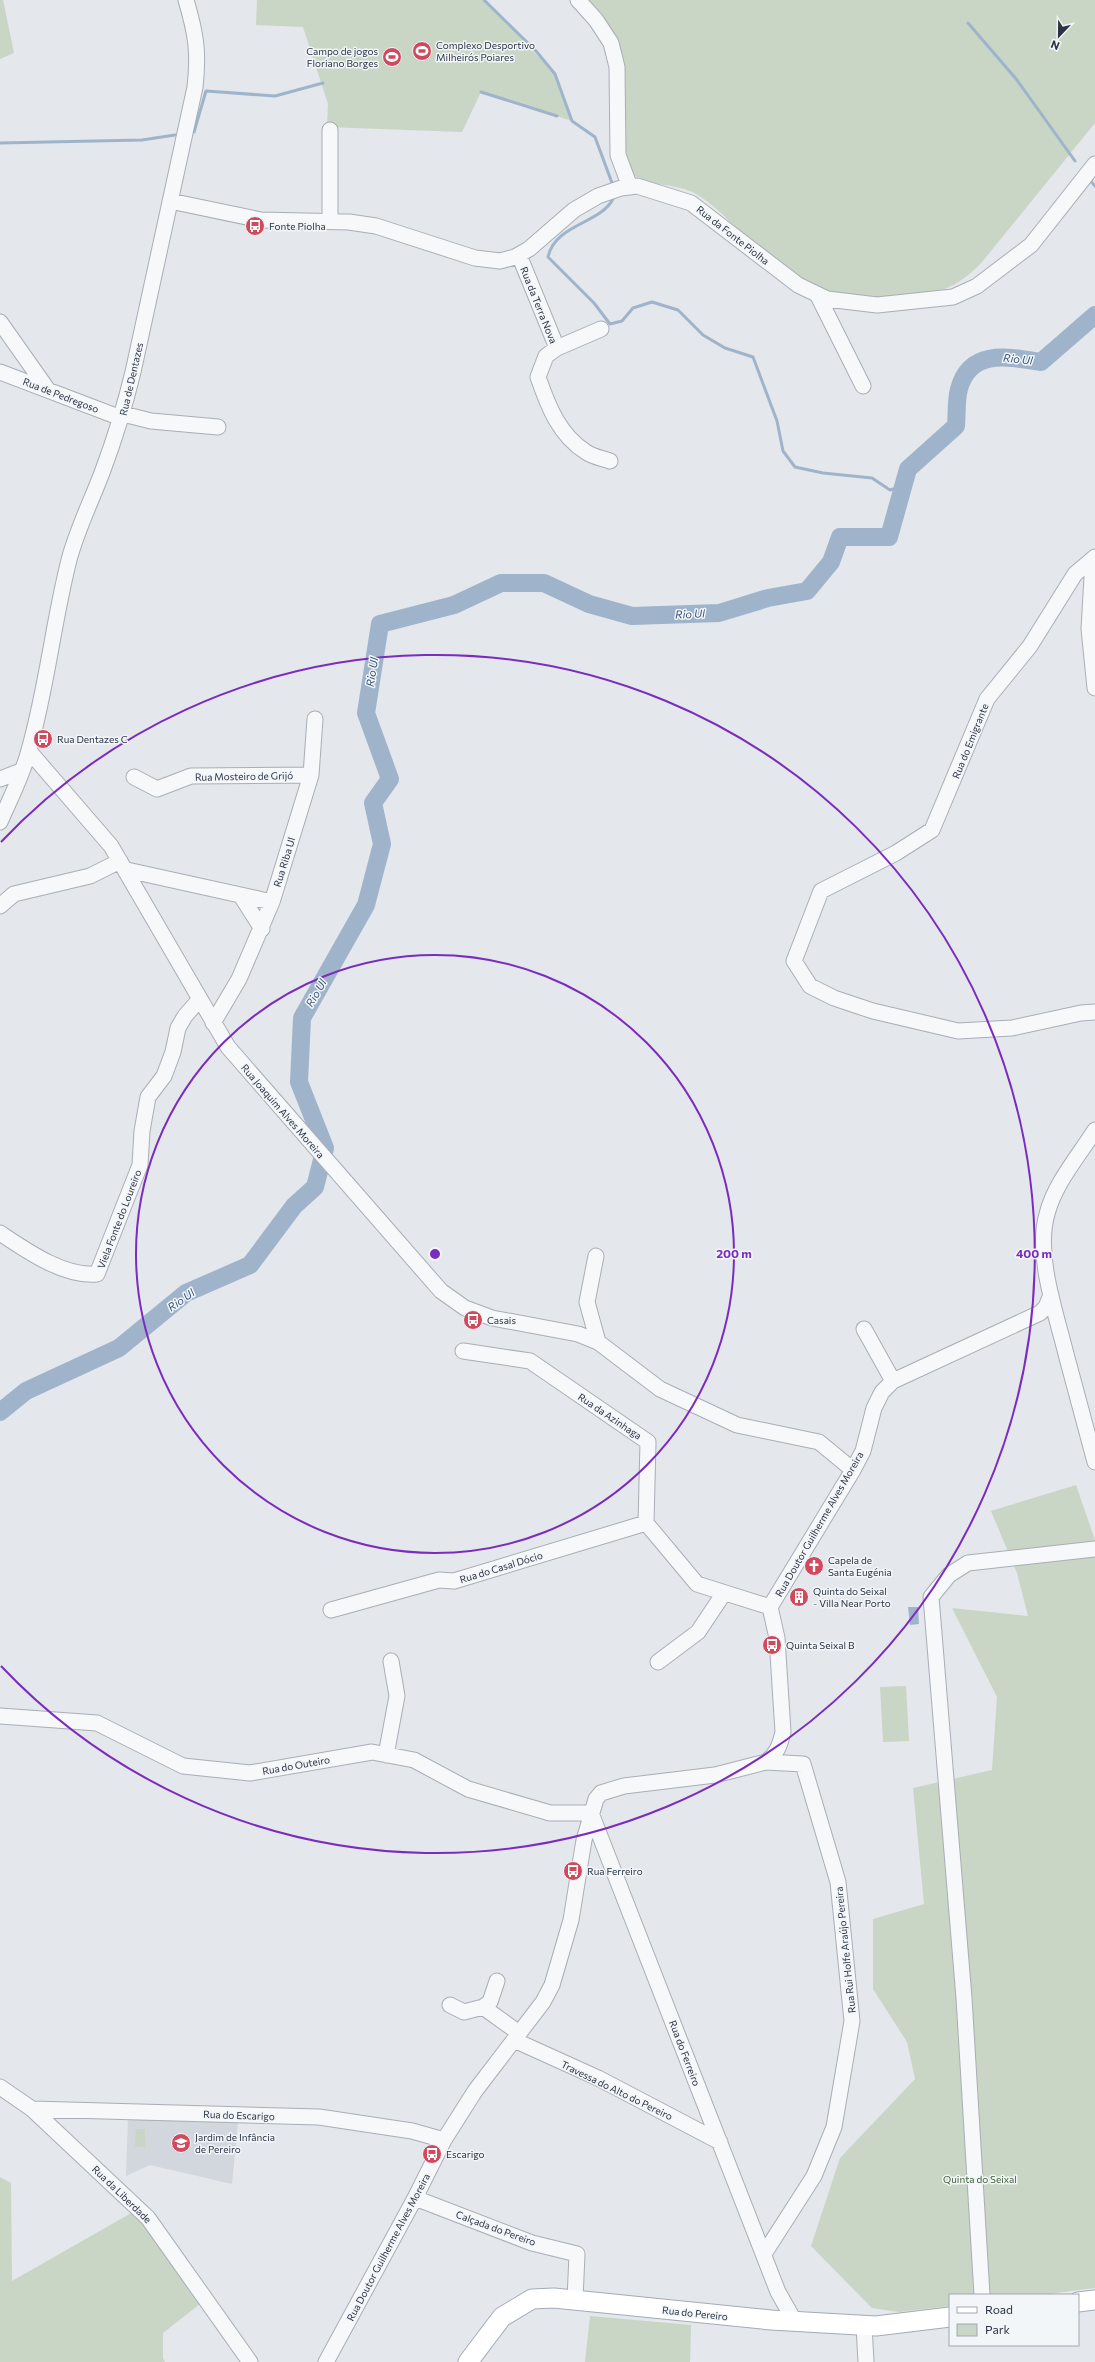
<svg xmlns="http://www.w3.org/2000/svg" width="1095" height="2362" font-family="Commissioner,sans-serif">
<rect width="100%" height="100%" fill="#e4e7ec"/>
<!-- built -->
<path fill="#d2d6dd" d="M128 2118 238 2122 232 2184 150 2165 126 2176Z"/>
<!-- green -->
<path fill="#c9d5c5" d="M0 0H3L14 53 0 59Z
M257 0H484L555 74 572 121 481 92 462 132 327 127 328 104 303 27 256 25Z
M584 0H1095V123L982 262C957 289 935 295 899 297 885 297 870 299 856 298 827 297 782 272 760 252 739 233 722 210 698 195 676 181 642 189 626 168L619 44 616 36Z
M1076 1485 1095 1540V2288L1040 2295H950V2306L899 2312 872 2308 811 2246 840 2158 915 2079 907 2042 873 1989V1919L924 1904 913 1788 992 1770 997 1697 952 1608 1028 1616 1017 1573 991 1511Z
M906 1686 909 1741 883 1742 880 1687Z
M136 2129H145V2147L135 2146Z
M0 2177 11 2183 12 2281 133 2212 142 2221 200 2304 163 2333V2358L165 2362H0Z
M590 2316 691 2325 690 2362H585Z"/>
<!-- water -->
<path fill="#9fb4cb" d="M908 1607H918L919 1624 910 1625Z"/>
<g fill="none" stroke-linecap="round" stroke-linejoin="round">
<!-- stream -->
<path stroke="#9fb4cb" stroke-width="3" d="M484 0 536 51 555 74 572 121 595 137 612 183
M968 23 1017 80 1075 161
M481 92 557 116
M194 132 206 91 275 96 323 83
M0 143 142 140 175 135
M1089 179 1095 186
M613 199C600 224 555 224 548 257L594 303 610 324 622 321 633 308 652 302 678 310 703 335 725 348 753 357 777 421 783 451 795 467 823 473 872 478 890 490 903 486"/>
<!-- river -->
<path stroke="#9fb4cb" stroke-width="18" d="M0 1412 26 1391 119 1348 186 1293 250 1265 294 1206 315 1187 325 1148 299 1082 302 1018 366 905 382 844 373 803 390 779 366 713 380 624 454 605 501 583H544L589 604 632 616 719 613 768 598 807 591 831 562 840 537H889L908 469 956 426C957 414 956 400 959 389 970 348 1009 357 1041 362L1095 315"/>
<!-- minor casing -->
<g stroke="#a9aeb6" stroke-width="17">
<path id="minor" d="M578 0 596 20 611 43 617 67 618 155 630 187
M170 201 261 220 349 222 376 226 475 258 500 261 515 257 529 249 574 210 598 196 621 188 637 186 691 203 798 285 827 299 877 305 953 297 977 286 1031 245 1095 164
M330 222V130
M519 255 557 348 546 356 538 377C548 406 559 435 586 452 593 457 602 458 610 461
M817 294 863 386
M0 322 48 390
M557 348 601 329
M0 372 121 418
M123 414 151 421 218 427
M1095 557 1075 574 1030 646 987 699 932 830 896 853 821 891 794 961 810 986 834 998 873 1011 958 1031 1012 1028 1081 1013 1095 1012
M1093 560 1089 629 1095 688
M29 751 111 846 228 1047 441 1291 465 1308 492 1318 578 1334 598 1342 660 1389 737 1425 819 1442 853 1470
M134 777 157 789 191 776 311 775
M0 779 21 771
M0 822C10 799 23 774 29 750 47 687 53 623 69 560 77 529 92 500 103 470 115 438 125 405 133 372L195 87C199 52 196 34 186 0
M127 870 272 902
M241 896 262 929
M0 906 14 894 90 876 120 861
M213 1023 239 979 272 902 311 775 315 719
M1095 1130C1078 1157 1055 1183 1047 1214 1035 1255 1056 1313 1066 1354 1076 1390 1085 1426 1095 1462
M0 1233C27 1251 64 1277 97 1274L140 1165 142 1131 148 1097 164 1076 173 1052 178 1028 185 1016 199 1000
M596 1256 587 1302 598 1342
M864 1329 893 1381
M463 1351 530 1361 648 1442 646 1523 697 1584 770 1607
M331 1610 439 1580 454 1581 646 1523
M658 1662 698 1632 724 1593
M0 1716 97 1723 183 1766 250 1773 372 1752 414 1760 468 1789 550 1813H591L778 2292 795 2322
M386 1755 397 1696 391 1661
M450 2005 464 2012 483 2007 490 2002 497 1981
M483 2007 519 2033
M514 2040 598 2078 720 2142
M0 2087 32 2109 148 2218 250 2362
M32 2109 319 2117 412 2131 444 2140
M415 2198 532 2243 577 2254 575 2300
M764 2254 814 2176 834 2127 852 2021 838 1882 803 1764 766 1762
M982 2295 964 1998 931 1597 949 1575 968 1563 1095 1549
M864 2325 866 2362
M326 2362 415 2198 444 2140 475 2091 543 2002 552 1985 571 1920 584 1840 596 1799 601 1793 624 1786 715 1775 766 1762C777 1754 780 1745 783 1732L777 1638 770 1607 853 1470 863 1451 874 1408 882 1392 893 1381 1040 1313 1046 1307 1051 1295"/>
</g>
<!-- major casing -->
<g stroke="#a3abb7" stroke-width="21">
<path id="major" d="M1078 2302 1095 2300
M468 2362 502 2317 532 2299 554 2298 771 2320 876 2326 950 2317"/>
</g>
<!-- minor -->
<use href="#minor" stroke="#f6f8fa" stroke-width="15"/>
<!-- major -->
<use href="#major" stroke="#fff" stroke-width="19"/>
</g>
<!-- distance rings -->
<g fill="none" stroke="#7b2cbf" stroke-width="2">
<circle cx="435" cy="1254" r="299"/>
<path d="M1 842A599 599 0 1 1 1 1666"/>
</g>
<!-- icons -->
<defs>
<g id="stadium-disc" transform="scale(1)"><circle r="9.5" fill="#cf4a5d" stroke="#f3f6f9"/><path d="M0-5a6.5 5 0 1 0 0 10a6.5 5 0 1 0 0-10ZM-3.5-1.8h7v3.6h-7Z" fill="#fff"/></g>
<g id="bus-disc" transform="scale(1)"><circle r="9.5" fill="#cf4a5d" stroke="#f3f6f9"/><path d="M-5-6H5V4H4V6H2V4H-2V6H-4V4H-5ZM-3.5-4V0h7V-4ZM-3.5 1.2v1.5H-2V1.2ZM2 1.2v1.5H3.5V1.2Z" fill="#fff"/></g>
<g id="church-disc" transform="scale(1)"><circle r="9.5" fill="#cf4a5d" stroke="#f3f6f9"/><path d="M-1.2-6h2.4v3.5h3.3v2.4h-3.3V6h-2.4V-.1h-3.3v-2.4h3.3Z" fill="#fff"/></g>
<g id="building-disc" transform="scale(1)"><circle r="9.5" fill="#cf4a5d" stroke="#f3f6f9"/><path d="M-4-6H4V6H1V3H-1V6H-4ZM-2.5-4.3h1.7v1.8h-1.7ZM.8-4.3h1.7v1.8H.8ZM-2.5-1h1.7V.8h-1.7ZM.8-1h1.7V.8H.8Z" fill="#fff"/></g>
<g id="school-disc" transform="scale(1)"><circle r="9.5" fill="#cf4a5d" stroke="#f3f6f9"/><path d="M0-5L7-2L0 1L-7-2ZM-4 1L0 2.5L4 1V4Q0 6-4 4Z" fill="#fff"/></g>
</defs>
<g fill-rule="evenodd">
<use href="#stadium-disc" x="422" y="51"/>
<use href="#stadium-disc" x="392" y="57"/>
<use href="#bus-disc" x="255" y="226"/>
<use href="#bus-disc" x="43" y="739"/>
<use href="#bus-disc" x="473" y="1320"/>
<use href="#church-disc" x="814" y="1566"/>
<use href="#building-disc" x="799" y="1597"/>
<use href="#bus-disc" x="772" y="1645"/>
<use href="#bus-disc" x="573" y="1871"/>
<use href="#school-disc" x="181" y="2143"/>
<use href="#bus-disc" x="432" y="2154"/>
</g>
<g text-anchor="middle" stroke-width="3" stroke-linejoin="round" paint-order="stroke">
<!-- poi labels -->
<g font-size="10" fill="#2b3444" stroke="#f3f6f9" text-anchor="start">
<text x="436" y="49">Complexo Desportivo<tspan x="436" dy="12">Milheirós Poiares</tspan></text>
<text x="378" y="55" text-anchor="end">Campo de jogos<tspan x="378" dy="12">Floriano Borges</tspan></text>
<text x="269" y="230">Fonte Piolha</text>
<text x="57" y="743">Rua Dentazes C</text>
<text x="487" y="1324">Casais</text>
<text x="828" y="1564">Capela de<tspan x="828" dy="12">Santa Eugénia</tspan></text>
<text x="813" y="1595">Quinta do Seixal<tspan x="813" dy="12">- Villa Near Porto</tspan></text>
<text x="786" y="1649">Quinta Seixal B</text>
<text x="587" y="1875">Rua Ferreiro</text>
<text x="195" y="2141">Jardim de Infância<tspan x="195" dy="12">de Pereiro</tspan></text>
<text x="446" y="2158">Escarigo</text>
</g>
<!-- street labels -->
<g font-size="10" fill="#2b3444" stroke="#f3f6f9">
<text transform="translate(733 235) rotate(38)" y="4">Rua da Fonte Piolha</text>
<text transform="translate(539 305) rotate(68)" y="4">Rua da Terra Nova</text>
<text transform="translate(131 379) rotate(-77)" y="4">Rua de Dentazes</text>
<text transform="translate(61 395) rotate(21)" y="4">Rua de Pedregoso</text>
<text transform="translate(970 741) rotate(-68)" y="4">Rua do Emigrante</text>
<text transform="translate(244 776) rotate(-1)" y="4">Rua Mosteiro de Grijó</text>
<text transform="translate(284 862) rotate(-73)" y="4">Rua Riba Ul</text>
<text transform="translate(283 1111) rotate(49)" y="4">Rua Joaquim Alves Moreira</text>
<text transform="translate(119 1219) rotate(-69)" y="4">Viela Fonte do Loureiro</text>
<text transform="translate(610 1416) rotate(34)" y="4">Rua da Azinhaga</text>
<text transform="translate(819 1524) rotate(-60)" y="4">Rua Doutor Guilherme Alves Moreira</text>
<text transform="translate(501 1567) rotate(-17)" y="4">Rua do Casal Dócio</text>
<text transform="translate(296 1765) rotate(-10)" y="4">Rua do Outeiro</text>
<text transform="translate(845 1950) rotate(-96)" y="4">Rua Rui Holfe Araújo Pereira</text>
<text transform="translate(685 2053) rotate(69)" y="4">Rua do Ferreiro</text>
<text transform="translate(617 2090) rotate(26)" y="4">Travessa do Alto do Pereiro</text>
<text transform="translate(239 2115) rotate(2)" y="4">Rua do Escarigo</text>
<text transform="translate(122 2194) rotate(44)" y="4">Rua da Liberdade</text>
<text transform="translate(496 2228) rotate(20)" y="4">Calçada do Pereiro</text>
<text transform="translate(388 2247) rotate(-62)" y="4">Rua Doutor Guilherme Alves Moreira</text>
<text transform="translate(695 2313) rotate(6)" y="4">Rua do Pereiro</text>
</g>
<!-- park labels -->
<g font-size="10" fill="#3f6038" stroke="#f3f6f9">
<text x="980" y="2183">Quinta do Seixal</text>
</g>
<!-- water labels -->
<g font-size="11" font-style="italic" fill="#355278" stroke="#f3f6f9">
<text transform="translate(1018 359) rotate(6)" y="4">Rio Ul</text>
<text transform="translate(690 614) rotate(-2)" y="4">Rio Ul</text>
<text transform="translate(372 672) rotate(-81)" y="4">Rio Ul</text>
<text transform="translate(316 993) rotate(-60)" y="4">Rio Ul</text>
<text transform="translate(181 1300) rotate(-35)" y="4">Rio Ul</text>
</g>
</g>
<circle cx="435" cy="1254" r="6" fill="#7b2cbf" stroke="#f3f6f9" stroke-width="2"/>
<g font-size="12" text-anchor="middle" font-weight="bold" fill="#7b2cbf" stroke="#f3f6f9" stroke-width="3" stroke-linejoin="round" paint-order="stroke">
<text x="734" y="1258">200 m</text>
<text x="1034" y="1258">400 m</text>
</g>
<!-- legend -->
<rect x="949" y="2294" width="130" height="52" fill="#f3f6f9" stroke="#a3a8b1"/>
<rect x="957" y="2307" width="20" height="6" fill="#ffffff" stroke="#a3a8b1"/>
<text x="985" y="2314" font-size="12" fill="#2b3444">Road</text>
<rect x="957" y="2324" width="20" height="12" fill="#c9d5c5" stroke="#a3a8b1"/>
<text x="985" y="2334" font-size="12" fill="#2b3444">Park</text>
<!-- north arrow -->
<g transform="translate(1059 36) rotate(202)" stroke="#f3f6f9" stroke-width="3" paint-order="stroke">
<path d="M0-3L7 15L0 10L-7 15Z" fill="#2b3444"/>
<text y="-6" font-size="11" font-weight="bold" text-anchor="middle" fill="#2b3444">N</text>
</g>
</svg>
